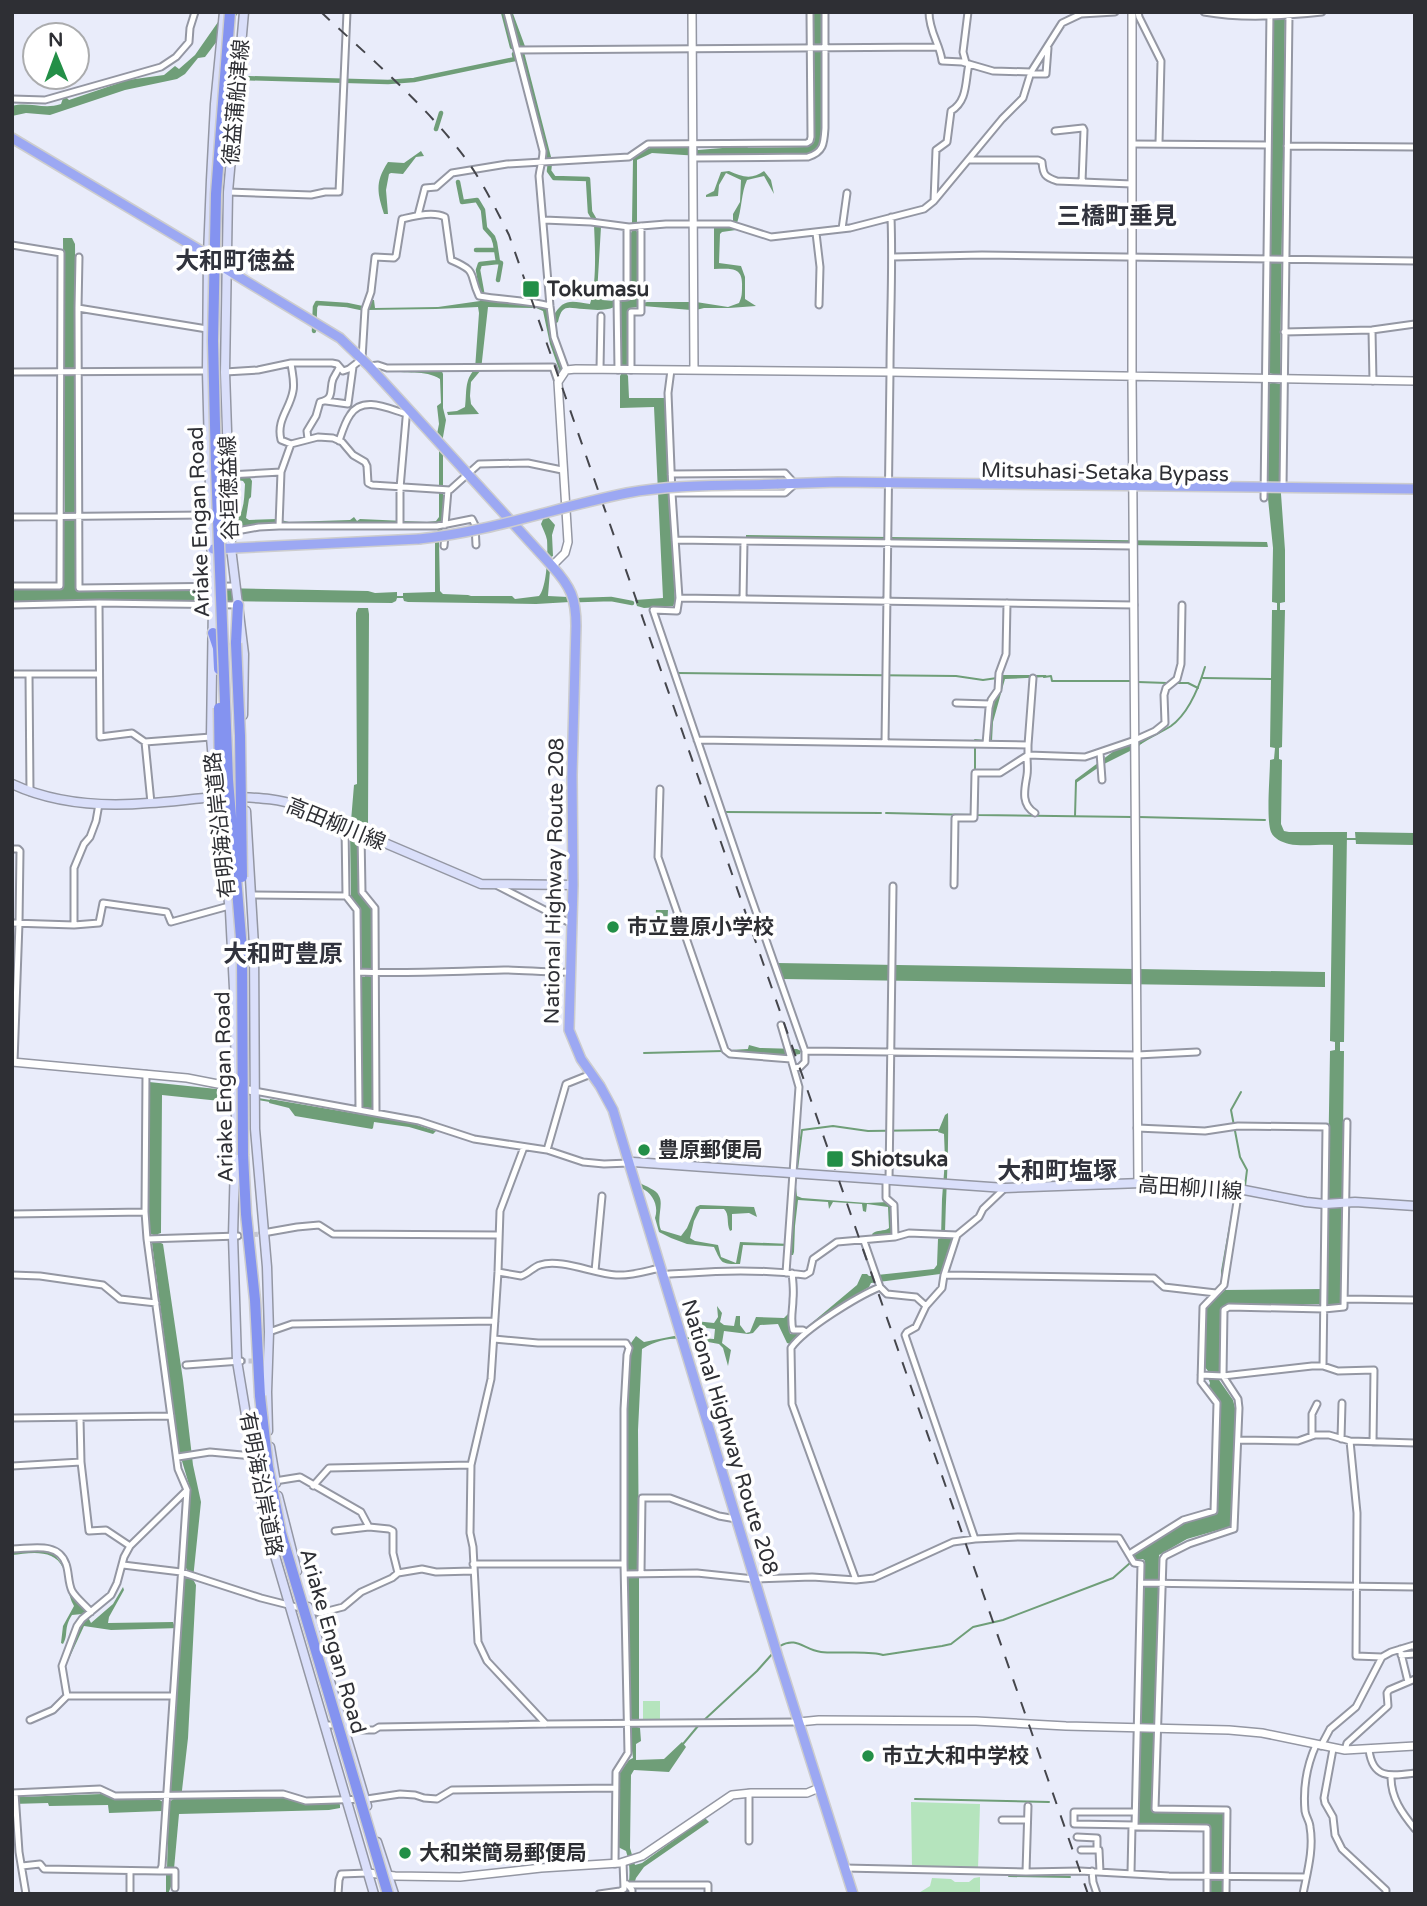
<svg xmlns="http://www.w3.org/2000/svg" width="1427" height="1906" font-family="'Varela Round','Noto Sans JP',sans-serif">
<rect width="100%" height="100%" fill="#e9ecfa"/>
<!-- green -->
<path fill="#b5e4bd" d="M643 1701H660V1722H647L643 1720Z
M911 1802 980 1804 978 1869 912 1868Z
M980 1877V1894H917L930 1886 932 1878 951 1879 955 1882H969L974 1878Z"/>
<!-- water -->
<path fill="#6f9e78" d="M225 12H239L205 57 198 58 185 74 177 79 125 90 50 115 26 113 12 116V106C29 101 43 110 61 104L63 98 66 97 69 100 128 80 164 75 175 66 179 69 195 55Z
M822 12 821 44H818L819 51 822 52 823 138C815 156 810 155 791 154V156H700L652 153 637 160V223H632L633 159 634 156 650 148H696L698 150 747 146 748 148 805 147 814 142 815 135 814 133 813 51H816L817 44H814L812 13Z
M1272 12H1285L1280 374H1276L1275 383 1280 384V480L1285 550V602L1280 603V610H1285L1282 747 1279 748V759L1282 760 1281 824 1284 831 1289 832H1347L1344 1042H1340V1051H1344L1341 1304H1227L1222 1309 1219 1380 1233 1400 1236 1412 1232 1526 1187 1539 1159 1555 1153 1810 1224 1812 1223 1894H1209L1210 1827 1138 1825 1145 1561 1143 1559 1136 1560 1132 1555 1184 1523 1216 1514 1221 1404 1209 1386 1210 1383 1208 1378V1371L1204 1366 1207 1308 1225 1290 1326 1289 1330 1051 1335 1050V1042L1330 1041 1333 845C1319 844 1303 847 1289 844 1282 842 1274 839 1271 832 1266 818 1270 777 1270 760L1274 759 1275 748 1270 747 1272 610H1277V603L1272 602 1273 548 1266 479 1267 384 1272 383 1273 374 1267 373Z
M421 151 424 156 416 157 403 174 391 173 389 174 386 190 388 214H384C377 192 375 182 388 162L404 163Z
M729 171C742 177 752 180 764 171L771 180 774 194 764 176 747 180C741 193 742 209 737 223H733V214L740 202 741 180 726 173 719 185 718 196 706 197V195L714 191 721 172Z
M594 225 601 227 597 294 602 300 614 301V307C606 311 593 310 584 309 568 308 562 303 558 322L555 324 553 317C563 298 571 301 590 304 597 283 595 247 594 225Z
M714 226 738 227 736 230 722 232 720 234 719 263 741 266 745 277V299L756 306 729 308H704L696 310V302L728 307 739 303C742 297 742 293 742 286 743 266 730 269 714 269Z
M636 230 639 236V299L638 307 630 308 629 311 628 363C625 367 625 372 628 376L629 398H665L675 602 673 606 644 608 637 606 635 600 663 598 654 407 620 408V376C623 371 623 368 620 364V300H630V235L632 231Z
M63 238H72L75 244 76 369H72V374L77 375V513H72V517H77V588H208V601L12 602V589L64 588V518L69 517V512H65L63 374H69L68 369H64Z
M481 298H484L487 300 528 304 532 305 533 308 488 307 481 370 471 382 470 396 471 404 479 414 448 415 447 412 457 411 465 407C467 393 464 380 475 369L479 313 478 307 436 309 367 310 371 300H374L375 308 438 307 480 301Z
M647 302H690L691 310 643 306V303Z
M536 305 547 308 552 337 563 372 561 375 550 344 543 311 536 308Z
M441 369 443 374V408L446 420 443 437V527L439 542 440 591 443 594 468 595 471 596H512L515 599 539 596C547 587 548 553 547 540 546 535 543 529 541 524L544 517H548L555 525 552 535 553 556 549 558 550 570 548 596 568 597 570 602 536 604 408 602 404 601 403 598H397L396 601 392 603 218 601V588L368 591 375 593 397 592V596H403V593L435 592V542L439 524 235 529V522C245 511 244 498 245 484L243 481 233 479V476H249L252 481 251 497 249 499 246 518 249 520 277 519 289 522 350 520 354 517 357 521 360 519 427 522 436 521 439 517V438L437 434 439 424 437 406 441 403 440 379C425 369 405 375 387 370Z
M746 535 1267 542 1268 547 746 540Z
M358 608H368L369 614 368 826 357 828 355 833 360 841 361 892 372 908 373 964 372 970H368V976L372 977 373 982V1108H365L361 1106 360 982 361 977H365V971L360 970 359 910 351 896 350 832 353 824 351 821 354 785 357 784 356 613Z
M1003 675H1046L1047 677 1005 679 993 722 992 741 988 742 990 712 1001 677Z
M1138 741 1143 742 1138 747 1102 765 1076 783 1075 780 1114 751Z
M1355 832 1415 833V845L1356 844Z
M656 910H668L667 927H655Z
M777 963 1325 972V987L782 979Z
M749 1045 760 1048 797 1049 801 1051 800 1054 788 1056 747 1052Z
M149 1082 217 1089 218 1098 221 1099 220 1101 162 1095 161 1229V1233L158 1234 159 1242 163 1244 183 1380 193 1465 201 1502 193 1579 196 1585 188 1738 181 1799 284 1798 302 1803H339L340 1805V1808L329 1810 179 1814 174 1869 172 1870V1884L168 1894H166V1874L170 1873V1869L167 1868 169 1802 175 1798V1795L170 1794 180 1628 111 1630 84 1626 67 1663 66 1660 78 1630 86 1620 82 1614 72 1615C63 1629 69 1634 63 1644L61 1643 63 1626 74 1606C67 1594 68 1581 63 1568 54 1548 29 1553 12 1555V1552L36 1550 49 1552 55 1555 63 1566 70 1595 82 1605 91 1623 113 1604 123 1587 124 1590 109 1617 108 1623 173 1622 174 1625H180L184 1577 187 1576V1569L184 1567 190 1488 179 1451 152 1243 157 1241 156 1236 149 1233Z
M270 1099 411 1123 436 1131 433 1134 409 1127 374 1122 373 1128 372 1129 295 1116 289 1108 269 1103Z
M948 1113C949 1153 946 1192 945 1232L948 1239H953L940 1274 871 1283 869 1287 808 1326 857 1285 862 1274H867L869 1276 877 1275 934 1269 937 1265 938 1239 941 1238 942 1199 945 1160 944 1134 938 1132 945 1115Z
M640 1183C645 1186 657 1190 659 1196 664 1204 656 1219 661 1230L681 1236 687 1228 696 1207 700 1205 754 1207 757 1217 749 1213 732 1214V1230L730 1231C726 1223 730 1215 724 1209H700L694 1221 690 1238 695 1241 718 1245 721 1257 736 1263 740 1242 791 1244 794 1187H796L797 1196 802 1198 867 1203 888 1202 891 1205 893 1235 873 1236 872 1234C877 1229 884 1232 889 1228L888 1207 867 1204 866 1212 863 1211 862 1204 833 1202 829 1209 828 1202 798 1200 795 1226 794 1252 793 1255H791V1246L743 1245 740 1264C721 1264 722 1264 714 1247L687 1244 671 1238 659 1232 655 1218C659 1206 653 1193 641 1188Z
M717 1306 722 1313 720 1322 724 1325 734 1326 736 1316H740V1325L746 1333 750 1332 756 1317 784 1318 788 1314 790 1334 800 1333 790 1344 787 1343 778 1324 760 1325 753 1333 748 1334 724 1331 722 1343 731 1350 728 1366 723 1348 719 1344C690 1339 669 1333 642 1349L638 1430 639 1570 635 1571V1577L639 1578V1720H637V1727L640 1728 641 1741 636 1744V1760L664 1759 682 1742 686 1747 669 1772 634 1770 631 1775 630 1848 635 1865 642 1863 705 1818 709 1822 644 1867 636 1878 631 1894H627C630 1879 631 1866 626 1851L618 1847V1775L629 1760 633 1758C632 1747 629 1739 629 1728L633 1727V1721L629 1720 628 1577H632L631 1571 627 1570 628 1394 631 1343 636 1336 644 1342 674 1336 714 1339 715 1329 698 1327 694 1323 695 1321 714 1323 718 1317Z
M102 1794 111 1798 158 1799 163 1802 162 1811 109 1813 108 1805 49 1806 48 1803 12 1804V1801H18L19 1797Z"/>
<g fill="none" stroke-linecap="round" stroke-linejoin="round">
<!-- stream -->
<path stroke="#6f9e78" stroke-width="2" d="M677 537 745 538
M677 673 956 676 983 680 997 678
M1044 677 1051 676 1052 681H1132
M1203 678 1271 679
M1138 682 1167 683
M1176 683H1188L1198 688
M1141 743C1151 736 1162 732 1171 726 1189 713 1199 687 1205 667
M975 771V740L985 741
M725 812 881 813
M886 813 973 815
M977 815 1132 817
M977 815 978 776
M1075 816 1076 781
M1138 817 1265 820
M1346 839H1358
M729 1051 748 1050
M644 1053 723 1051
M1241 1092 1231 1110 1240 1157 1247 1170 1245 1186
M217 1094 232 1096
M258 1099 270 1101
M797 1169 802 1130 833 1126 868 1131 938 1130
M1222 1283V1271L1235 1198
M780 1646C797 1636 804 1650 821 1652 837 1654 871 1650 883 1655L942 1646 951 1644 973 1627 1003 1620 1113 1578 1130 1563
M702 1722 757 1671 773 1653
M683 1744 698 1726
M915 1799 1049 1802
M1009 1876 1070 1877"/>
<!-- canal -->
<path stroke="#6f9e78" stroke-width="4.5" d="M503 12 512 47
M510 12 524 50 522 53 550 162 549 171 554 178 588 179 590 212 597 224
M242 78 388 82 414 80 515 59 514 54
M436 129 441 113
M458 182 462 202 477 200 483 210 485 228 493 237 495 243 498 262 501 263 498 280
M476 250H496
M482 292 478 270 480 264 498 262
M314 331 315 307 317 303 347 305 366 309
M580 600 611 599 632 603"/>
<!-- minor-tunnel -->
<path stroke="#c4c6d2" stroke-width="5" stroke-dasharray="5 2.5" stroke-linecap="butt" d="M238 1236 261 1234
M241 1361H263"/>
<!-- minor casing -->
<g stroke="#9497a3" stroke-width="9">
<path id="minor" d="M507 12 543 151C543 160 540 167 539 176L550 306 554 337 566 370
M929 12C929 32 940 44 942 61L962 62 993 71 1031 72
M1138 12 1139 17 1161 61 1159 143
M1204 12C1243 19 1283 16 1322 12
M518 50 937 47
M966 63 963 52 968 12
M1030 74H1046L1048 48
M12 99 45 100 161 67 176 57 189 42 190 28 195 12
M1055 131 1083 128 1084 130 1082 182
M1132 144 1268 145
M1287 146 1415 147
M693 158 808 157C824 152 824 143 825 128V12
M969 160H1038L1042 162C1043 175 1045 177 1057 181L1132 184
M228 192 311 195 325 192H339L347 12
M934 201 936 150 947 142 951 111C968 101 965 81 969 64
M418 215 425 188 436 187 452 173 507 164 629 157 648 144 807 143 810 141 811 137 810 12
M544 220 591 222 629 227 666 224H730L771 237 850 228 924 209 934 201 1002 119 1023 98 1031 72 1062 23 1081 14 1115 12
M842 229 847 193
M816 233 820 267 819 305
M12 245 61 253 60 586H12
M79 257 78 308 207 329
M893 257 982 255 1415 261
M78 308 79 588 235 586
M1372 330 1373 381
M1284 332 1372 330 1415 324
M291 363C292 373 295 382 293 391 290 409 276 420 281 440L291 444 318 437 333 438 342 442 353 455 365 462 367 466 368 483 372 485 450 490 479 464 528 463 562 470
M369 366 378 365 387 368 553 367 558 382
M600 369 601 316
M618 370 617 298 627 297V227
M631 370V312H641V226
M671 370 668 393 672 493 679 598 677 611 653 610 746 883 805 1051V1062L800 1067 795 1068
M12 372 207 371
M225 372 258 370 291 363H332L337 364 343 371 349 369 362 359 365 309 371 292 375 257 394 258 396 256 402 219C415 216 433 211 445 217L451 260C479 272 468 273 479 296 502 300 526 300 550 306
M326 401 348 404 353 367
M308 439 307 431 316 416 320 402C335 399 329 390 333 379 334 377 338 370 339 368
M339 441C342 432 345 422 350 415 363 395 389 409 407 414
M671 474 785 473 795 484 785 493H672
M228 475 281 472 291 444
M1283 488 1289 16
M1264 498 1270 12
M12 517 206 515
M445 525 448 490
M279 526 281 472
M400 526V488L407 407
M231 532 259 527 279 526H437L472 519 475 525 476 545
M675 540 1133 546
M444 546 445 535
M679 598 1134 605
M743 599 744 541
M99 603 100 737 132 733 145 742 211 737
M12 605 99 603 238 605
M12 674H98
M29 674 30 792
M956 703 990 704
M697 740 1028 745V755L1085 757 1135 740 1155 731 1165 723 1164 695 1166 688 1177 679 1181 664 1182 605
M145 742 151 803
M885 743 890 372C890 320 893 269 891 217
M986 744 989 708 991 700 998 690 999 673 1006 654 1007 603
M1028 745 1033 678
M1100 752 1102 780
M1027 756C1027 762 1028 769 1027 775 1025 788 1020 804 1035 813
M660 789 658 857 725 1050 730 1054 791 1059 799 1087 786 1273
M345 826 346 896 357 910 359 1109
M361 833 362 892 375 908 376 1112
M12 849H18L20 851 19 923 14 1062
M954 885 955 818H974L975 773H1000L1028 755
M498 886 572 924
M251 895 346 896
M12 923 74 925 99 923 103 903 167 912 171 922 229 906
M74 925V868L84 844 90 837 96 821 99 804
M358 972C407 974 456 971 504 970 526 970 548 973 569 972
M781 1025 791 1059
M805 1051 1137 1055 1197 1052
M254 1091 419 1121 474 1139 547 1150 583 1162 604 1164 629 1163
M1137 1128 1205 1131 1238 1126 1326 1127 1323 1366
M524 1147 500 1211 498 1272 491 1379 471 1465 470 1533 473 1547 478 1642 487 1661 546 1724
M547 1150 566 1084 591 1074
M886 1180V1198L894 1205 895 1237
M889 1180 893 886
M12 1214 145 1212
M263 1233 297 1227 319 1225 333 1234 498 1235
M147 1239 238 1236
M864 1241 880 1287 887 1294 916 1297 926 1306
M595 1271 602 1196
M498 1272 521 1276C528 1274 533 1267 540 1265 560 1258 595 1274 616 1275 631 1276 646 1271 660 1268
M792 1273C793 1282 794 1290 793 1299 793 1310 790 1318 793 1330H803L806 1332
M12 1275 40 1276 103 1285 120 1299 156 1303
M663 1275C672 1273 681 1274 690 1273 727 1270 768 1270 805 1275L810 1272 813 1259 837 1242 895 1237 909 1233 957 1235
M944 1275 1154 1278 1164 1287 1216 1293
M1344 1299 1415 1300
M269 1332 292 1324 495 1321
M494 1339 538 1343H626L629 1348 627 1355 624 1409V1564L628 1753 616 1772 615 1864
M186 1365 241 1361
M1201 1375 1223 1376 1312 1366H1323L1338 1371 1374 1370 1373 1442
M12 1418 171 1416
M80 1418 81 1462 89 1531 106 1530 130 1546
M1312 1436V1414L1317 1404
M1341 1439 1342 1403
M1238 1440 1298 1441 1315 1435H1329L1350 1441 1415 1443
M1350 1441 1357 1513 1356 1656 1382 1657 1391 1652 1414 1645 1415 1648
M178 1457 210 1452 253 1456
M12 1466 81 1462
M257 1481H275L300 1477 361 1512 369 1527 389 1529 393 1531V1553L398 1573
M313 1486 329 1468 471 1465
M335 1531 369 1527
M975 1539 905 1335 907 1332 916 1327 926 1306 942 1288 944 1275 957 1235 979 1217 983 1209 1005 1188
M12 1549C31 1549 58 1541 66 1564 69 1572 68 1583 72 1591 76 1598 85 1605 91 1612
M1129 1554 1183 1520 1214 1511 1217 1403 1201 1382 1203 1307 1224 1285 1239 1189
M473 1564H624
M123 1565 181 1572 261 1598 320 1613 343 1607 361 1592 392 1578 398 1573 422 1569 436 1572 473 1571
M641 1573 642 1498H670L719 1516 736 1519
M625 1574 697 1573 754 1579 812 1577 856 1580 874 1578 953 1542 975 1539 1018 1537 1119 1538 1134 1563 1141 1564 1135 1827 1207 1828V1894
M856 1580 792 1404 791 1348C804 1329 858 1296 880 1287
M1141 1583 1415 1587
M1400 1649 1408 1682
M1401 1655 1415 1654
M67 1696H172
M30 1720 53 1710 67 1696 62 1666 77 1626 82 1619 111 1595 117 1583 124 1557 130 1546 187 1490
M325 1725H353L358 1730H374L379 1727 546 1724 799 1722
M1321 1746 1330 1729 1356 1707 1382 1657
M1333 1749 1324 1798 1325 1803 1333 1817 1335 1835 1342 1849 1386 1890V1894
M1345 1750 1347 1743 1388 1706 1387 1693 1389 1690 1415 1679
M1369 1750C1373 1780 1391 1776 1415 1773
M1391 1777C1391 1798 1402 1813 1415 1829
M12 1793 100 1789 115 1796 283 1794 306 1801 367 1799 400 1794 415 1795 424 1798 437 1799 452 1790 616 1788
M15 1793 19 1852 26 1894
M1002 1820H1027
M1135 1825 1074 1824V1812H1135
M1077 1837 1097 1838V1850
M749 1841V1793
M1081 1850H1099L1100 1872
M22 1866 40 1864 44 1869 160 1871 162 1866 187 1490 178 1469 147 1239 145 1212 146 1074
M844 1868 1026 1872 1080 1871 1169 1876 1306 1877
M160 1871H175V1888
M1092 1871 1093 1882 1097 1894
M1026 1872 1028 1806
M1131 1873 1132 1826
M627 1884 632 1890V1894
M628 1885H708V1894
M130 1894V1871
M338 1894 339 1880 341 1874 368 1873
M599 1894 620 1891 624 1889 623 1862
M1226 1894 1227 1810 1155 1809 1163 1559 1165 1556 1189 1544 1234 1529 1239 1408 1238 1399 1223 1376 1224 1310 1229 1307 1324 1309 1344 1307 1347 1122
M1303 1894C1307 1873 1314 1849 1310 1827 1310 1822 1306 1817 1305 1811 1303 1789 1307 1765 1316 1745"/>
</g>
<!-- tertiary casing -->
<g stroke="#9497a3" stroke-width="10">
<path id="tertiary" d="M692 12 694 370
M1132 12V377L1138 1183
M552 566 565 553 568 542 558 382 566 370 576 369 890 372 1415 381
M12 1062 187 1078 254 1091
M799 1722 819 1720 976 1721 1066 1726 1229 1730 1262 1733 1345 1750 1415 1746
M368 1873 395 1876 460 1877 541 1868 620 1863 642 1856 732 1795 751 1793H807L819 1788"/>
</g>
<!-- secondary casing -->
<g stroke="#9497a3" stroke-width="11">
<path id="secondary" d="M224 12 215 104 211 180 208 255 207 371 213 604 211 737 216 797 230 911 235 1008 236 1124 233 1236 237 1361 257 1481 271 1542 374 1894
M243 715 244 654 231 548 225 372 228 192 244 12
M12 784C55 804 103 807 149 803 173 802 196 798 219 797
M236 797C257 798 277 798 298 806L481 884 573 885
M246 811 254 946 255 1129 267 1267 269 1332 267 1392 268 1431
M629 1163 633 1162 1005 1188 1170 1182 1239 1189 1306 1202 1325 1204 1355 1202 1415 1206
M270 1447 276 1483
M278 1496 297 1571
M308 1607 367 1806
M377 1842 394 1894"/>
</g>
<!-- trunk casing -->
<g stroke="#cdcdce" stroke-width="12">
<path id="trunk" d="M12 138 208 255 226 269 340 338 369 366 552 566C571 587 576 598 576 626L572 775 573 885 569 1030 581 1059 600 1086 613 1110 778 1657 853 1894
M777 484 838 482 1415 489
M213 549 419 539"/>
</g>
<!-- motorway casing -->
<g stroke="#cdcdce" stroke-width="13">
<path id="motorway" d="M213 633 218 648 219 669
M236 643 238 605
M243 1155 246 1214 255 1300 260 1396"/>
</g>
<!-- minor -->
<use href="#minor" stroke="#fff" stroke-width="5"/>
<!-- tertiary -->
<use href="#tertiary" stroke="#fff" stroke-width="7"/>
<!-- secondary -->
<use href="#secondary" stroke="#dadffa" stroke-width="8"/>
<!-- trunk -->
<use href="#trunk" stroke="#9ca8f3" stroke-width="9"/>
<!-- motorway -->
<use href="#motorway" stroke="#8493f0" stroke-width="10"/>
<!-- rail -->
<path stroke="#45464c" stroke-width="2" stroke-dasharray="12 12" stroke-linecap="butt" d="M321 12C371 59 425 104 466 159 483 183 496 209 509 235L1088 1894"/>
<!-- trunk-bridge casing -->
<g stroke="#cdcdce" stroke-width="12" stroke-linecap="butt">
<path id="trunk-bridge" d="M419 539C490 532 557 507 627 493 676 484 727 486 777 484"/>
</g>
<!-- motorway-bridge casing -->
<g stroke="#cdcdce" stroke-width="13" stroke-linecap="butt">
<path id="motorway-bridge" d="M230 12 216 194 213 341 216 467 228 780 242 950 243 1155
M236 643 240 736 242 877
M219 708 220 791 225 826
M260 1396 268 1467 281 1533 388 1894"/>
</g>
<!-- trunk-bridge -->
<use href="#trunk-bridge" stroke="#9ca8f3" stroke-width="9"/>
<!-- motorway-bridge -->
<use href="#motorway-bridge" stroke="#8493f0" stroke-width="10"/>
</g>
<!-- markers -->
<g fill="#238f47" stroke="#fff" stroke-width="2.5">
<rect x="522" y="280" width="18" height="18" rx="3.5"/>
<circle cx="613" cy="927" r="7"/>
<circle cx="644" cy="1150" r="7"/>
<rect x="826" y="1150" width="18" height="18" rx="3.5"/>
<circle cx="868" cy="1756" r="7"/>
<circle cx="405" cy="1853" r="7"/>
</g>
<g text-anchor="middle" stroke-width="7" stroke-linejoin="round" paint-order="stroke">
<!-- street labels -->
<g font-size="21" fill="#2e2f34" stroke="#fff">
<text transform="translate(236 102) rotate(-85)" y="7">徳益蒲船津線</text>
<text transform="translate(1105 472) rotate(1)" y="7">Mitsuhasi-Setaka Bypass</text>
<text transform="translate(229 488) rotate(-92)" y="7">谷垣徳益線</text>
<text transform="translate(199 522) rotate(-92)" y="7">Ariake Engan Road</text>
<text transform="translate(336 824) rotate(22)" y="7">高田柳川線</text>
<text transform="translate(220 825) rotate(-96)" y="7">有明海沿岸道路</text>
<text transform="translate(554 881) rotate(-89)" y="7">National Highway Route 208</text>
<text transform="translate(224 1087) rotate(-91)" y="7">Ariake Engan Road</text>
<text transform="translate(1190 1188) rotate(4)" y="7">高田柳川線</text>
<text transform="translate(730 1437) rotate(73)" y="7">National Highway Route 208</text>
<text transform="translate(261 1484) rotate(79)" y="7">有明海沿岸道路</text>
<text transform="translate(333 1641) rotate(74)" y="7">Ariake Engan Road</text>
</g>
<!-- poi labels -->
<g font-size="21" font-weight="bold" fill="#2e2f34" stroke="#fff" text-anchor="start">
<text x="547" y="296">Tokumasu</text>
<text x="627" y="934">市立豊原小学校</text>
<text x="658" y="1157">豊原郵便局</text>
<text x="851" y="1166">Shiotsuka</text>
<text x="882" y="1763">市立大和中学校</text>
<text x="419" y="1860">大和栄簡易郵便局</text>
</g>
<!-- quarter labels -->
<g font-size="24" font-weight="bold" fill="#31333d" stroke="#fff">
<text x="1117" y="224">三橋町垂見</text>
<text x="235" y="269">大和町徳益</text>
<text x="283" y="962">大和町豊原</text>
<text x="1057" y="1179">大和町塩塚</text>
</g>
</g>
<!-- border -->
<rect width="1427" height="1906" fill="none" stroke="#2e2f34" stroke-width="28"/>
<!-- north arrow -->
<g transform="translate(56 56) rotate(359)"><circle r="33" fill="#ffffff" stroke="#abacae" stroke-width="2"/>
<path d="M0-5L12 26L0 18L-12 26Z" fill="#238f47"/>
<text y="-10" font-size="19" font-weight="bold" text-anchor="middle" fill="#2e2f34">N</text>
</g>
</svg>
